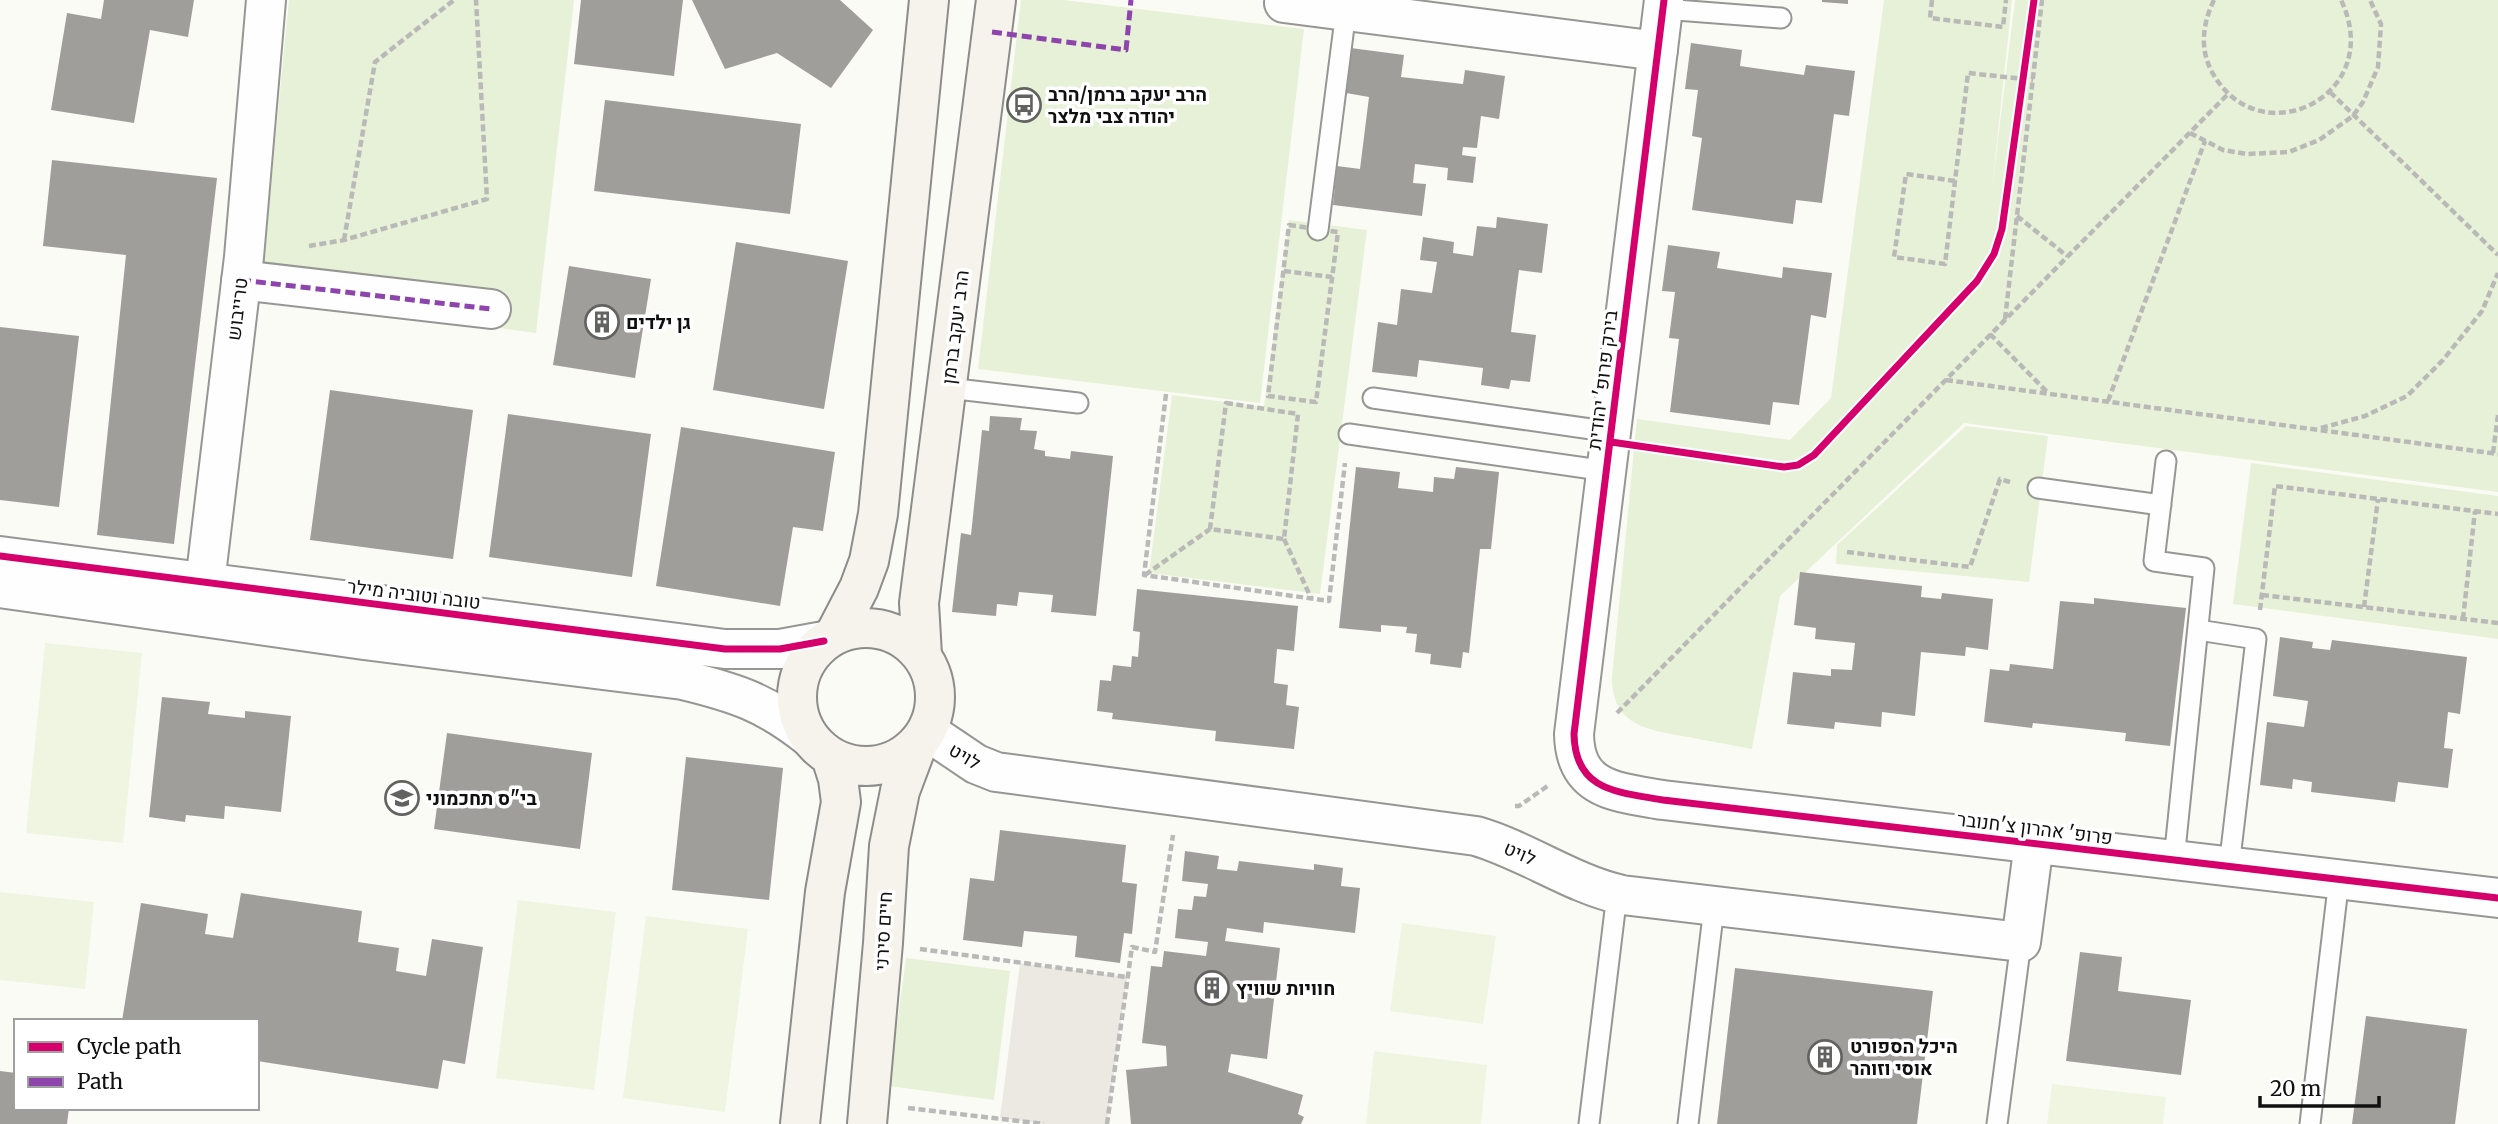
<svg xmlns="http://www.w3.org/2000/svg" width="2498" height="1124" font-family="Merriweather,Heebo,serif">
<rect width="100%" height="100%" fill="#fbfbf6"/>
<!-- green -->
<path fill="#e6f1d7" d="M289 0H574L536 333 260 297Z
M1021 0H1064L1304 29 1260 403 978 369Z
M1884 0H2012L1992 189 2015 0H2498V492L1964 423 1780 596 1752 749C1731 745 1709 741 1688 737 1648 730 1612 726 1612 677L1637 419 1790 440 1831 398Z
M1289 220 1367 230 1320 594 1149 573 1172 395 1264 407Z
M1966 426 2048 436 2029 582 1836 564 1837 545Z
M2251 463 2498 496V639L2233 604Z
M906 958 1010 971 994 1100 889 1086Z"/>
<!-- pitch -->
<path fill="#eff5e1" d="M45 643 142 653 123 843 26 833Z
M0 892 94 902 85 989 0 980Z
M518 900 616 912 594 1090 496 1078Z
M646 916 748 929 725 1112 623 1098Z
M1402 923 1496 936 1483 1024 1390 1011Z
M1374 1051 1487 1065 1481 1124H1366Z
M2052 1084 2166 1097 2163 1124H2047Z"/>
<!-- plaza -->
<path fill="#ebe9e1" d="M1020 963 1127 977 1107 1124H1044L1000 1118Z"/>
<!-- building -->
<path fill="#9f9e9b" d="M104 0H194L188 37 150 30 134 123 51 110 67 13 101 19Z
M581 0H683L674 76 574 64Z
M692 0H840L873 30 831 88 777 53 725 69Z
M1822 0H1848V4L1822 2Z
M1691 43 1742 50 1740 66 1804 75 1806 65 1855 71 1849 116 1834 114 1822 203 1796 200 1793 224 1692 210 1702 138 1692 136 1698 90 1685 89Z
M1351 48 1404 55 1401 77 1463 84 1465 70 1505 76 1499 119 1481 116 1477 148 1463 147 1462 155 1476 157 1473 183 1447 180 1448 168 1415 164 1413 183 1426 184 1422 216 1333 205 1337 166 1360 169 1369 97 1346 93Z
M605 100 801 124 790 214 594 191Z
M52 160 217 178 174 544 97 535 126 255 43 246Z
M1497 217 1548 224 1542 273 1519 270 1511 332 1536 335 1530 382 1511 380 1509 389 1481 385 1483 368 1419 360 1417 377 1372 372 1378 322 1397 325 1401 289 1432 293 1437 262 1420 260 1423 237 1454 242 1453 253 1473 256 1477 226 1496 228Z
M736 242 848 261 824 409 713 390Z
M1668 245 1720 252 1717 268 1782 278 1783 267 1832 273 1826 318 1811 315 1799 405 1773 402 1770 425 1670 412 1679 339 1669 338 1675 292 1662 291Z
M569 266 651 279 635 378 553 365Z
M0 327 79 336 59 507 0 500Z
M330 390 473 410 453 559 310 540Z
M508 414 651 434 632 577 489 557Z
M990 416 1022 418 1020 430 1037 431 1034 449 1045 451V456L1070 459 1071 451 1113 456 1096 616 1051 612 1053 595 1019 592 1017 606 997 604 996 616 952 612 961 533 971 535 982 430 989 431Z
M681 427 835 452 823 531 793 527 780 606 656 586Z
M1356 467 1400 472 1398 488 1433 492 1434 477 1454 479 1456 467 1499 472 1491 549H1480L1469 653 1463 652 1461 668 1430 664 1431 654 1415 652 1417 634 1406 633 1407 627 1381 625V632L1339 628Z
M1800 572 1922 586 1921 597 1941 599 1942 593 1993 599 1988 650 1966 647 1965 656 1921 652 1915 716 1882 712 1881 727 1835 722 1834 729 1787 724 1793 672 1831 676V669L1852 670 1855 643 1815 639 1816 628 1794 625Z
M1137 589 1298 606 1294 651 1277 649 1274 683 1288 685 1286 705 1299 707 1294 749 1215 741 1216 731 1112 719 1113 713 1097 711 1100 680 1111 681 1113 665 1131 667 1132 656 1138 657 1140 632 1133 631Z
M2094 598 2186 608 2170 746 2125 741 2126 733 2033 723 2032 728 1984 722 1990 669 2009 671 2010 664 2053 669 2060 601 2094 604Z
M2280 637 2313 642 2312 648 2330 650 2332 640 2467 657 2460 714 2448 712 2444 748 2453 749 2448 788 2398 782 2395 802 2311 792 2312 782 2293 779 2292 789 2260 785 2267 722 2304 727 2308 701 2273 696Z
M162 697 210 702 208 714 245 718V711L291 716 281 812 225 806 224 819 186 815 185 822 149 817Z
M447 733 592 753 580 849 434 829Z
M686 757 783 768 769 900 672 890Z
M1000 830 1126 845 1122 882 1137 884 1132 934 1124 933 1120 963 1075 957 1077 936 1024 931 1022 947 963 940 970 878 994 881Z
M1185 851 1219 856 1217 869 1237 871 1239 861 1314 870V864L1343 868 1341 886 1360 888 1355 933 1264 922 1263 933 1227 928 1225 941 1280 948 1267 1059 1231 1054 1228 1072 1303 1095 1298 1114 1304 1117 1301 1124H1131L1126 1070 1167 1066 1166 1046 1142 1043 1151 966 1162 967 1164 951 1206 956 1208 942 1175 938 1178 909 1192 910 1194 896 1206 897 1208 884 1182 881Z
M241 893 362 911 358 942 399 948 396 971 426 976 432 939 483 947 465 1064 443 1060 438 1089 257 1061V1021H122L141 903 208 914 205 934 233 938Z
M2080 952 2122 957 2118 991 2191 1000 2181 1075 2066 1061Z
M1735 968 1933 991 1917 1124H1717Z
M2366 1016 2467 1029 2455 1124H2352Z
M0 1071 16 1073V1108H69L67 1124H0Z"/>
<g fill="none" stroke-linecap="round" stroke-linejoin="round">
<!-- lane casing -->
<g stroke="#969694" stroke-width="23">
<path id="lane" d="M1663 9 1781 18
M1318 230 1346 11
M948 388 1078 403
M1373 398 1612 432
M1349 434 1607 471
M2166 461 2154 561 2204 568 2174 860
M2038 488 2161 505
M2198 630 2256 639 2229 867
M1589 1124 1617 894
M1688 1124 1714 907
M1997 1124 2021 942
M2310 1124 2339 879"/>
</g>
<!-- street casing -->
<g stroke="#969694" stroke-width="42">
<path id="street" d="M1664 0 1574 734C1575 791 1617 792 1663 800L2498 898
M1284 3 1658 51
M241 280 491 309
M0 556 725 649H780L824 641
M0 588 364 640 683 680C737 693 766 703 809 737
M202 608 244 257 266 0
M927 731 976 764 996 772 1476 836C1527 851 1570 883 1622 895L2021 942 2034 843"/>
</g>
<!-- secondary casing -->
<g stroke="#8c8c8a" stroke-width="42">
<path id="secondary" d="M797 697a69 69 0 1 1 138 0a69 69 0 1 1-138 0Z
M835 634 859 588 869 561 878 514 929 0
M922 655 919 603 996 0
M800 1124 825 892 841 802 838 779 831 757
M867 1124 883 943 889 846 900 791 918 743"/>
</g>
<!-- path -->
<path stroke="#b9b9b8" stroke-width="4.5" stroke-dasharray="7 3.5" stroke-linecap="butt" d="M1932 0 1930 18 2003 27 2006 0
M2214 0C2203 23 2199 48 2212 72 2259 158 2387 96 2341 0
M2330 92 2498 255
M2190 133 2223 150 2247 154 2289 152 2319 140 2353 116 2363 102 2378 67 2381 24 2370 0
M1955 181 1906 174 1894 257 1945 264 1968 73 2033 80
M2017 216 2067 256
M1289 225 1338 232 1316 402 1268 396Z
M344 240 375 62 454 0
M309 246 344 240 487 199 476 0
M1284 271 1332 277
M2005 319 2042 0
M1990 334 2048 393
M1946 380 2498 454
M1166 394 1144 575 1329 601 1345 463
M2108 401 2205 141
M1226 403 1298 414 1284 539 1210 529Z
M2321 428 2365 416 2407 396 2443 360 2482 311 2498 273
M2493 453 2498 415
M1284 539 1311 598
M1847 552 1970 567 2000 479 2010 482
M1145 575 1210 529
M2262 595 2498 623
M2364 607 2378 499
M2260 610 2275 486 2498 514
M2463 619 2475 511
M1617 713 2229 93
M1515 806H1519L1549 785
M920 949 1127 977
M908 1108 1044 1124
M1107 1124 1132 947 1155 952 1173 835"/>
<!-- lane -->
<use href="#lane" stroke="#fefefe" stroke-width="19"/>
<!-- street -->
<use href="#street" stroke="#fefefe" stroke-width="38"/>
<!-- secondary -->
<use href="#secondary" stroke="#f5f3eb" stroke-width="38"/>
<!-- quiet -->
<path stroke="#8e44ad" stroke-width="5" stroke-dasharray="10 5" stroke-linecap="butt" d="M992 32 1126 50 1131 0
M241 280 491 309"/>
<!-- cycleway casing -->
<g stroke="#fff" stroke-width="11">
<path id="cycleway" d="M1664 0 1574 734C1575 791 1617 792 1663 800L2498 898
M1611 442 1784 467 1798 465 1814 455 1977 281 1994 254 2002 229 2034 0
M0 556 725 649H780L824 641"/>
</g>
<!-- cycleway -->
<use href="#cycleway" stroke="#d6006c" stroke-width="7"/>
</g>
<!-- icons -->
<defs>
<g id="bus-ring" transform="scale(1.75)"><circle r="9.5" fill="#fff" stroke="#626260" stroke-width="1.5"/><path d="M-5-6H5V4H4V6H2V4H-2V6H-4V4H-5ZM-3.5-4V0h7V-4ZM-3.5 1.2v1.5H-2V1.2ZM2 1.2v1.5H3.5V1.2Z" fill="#626260"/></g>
<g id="building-ring" transform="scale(1.75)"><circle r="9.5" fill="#fff" stroke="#626260" stroke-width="1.5"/><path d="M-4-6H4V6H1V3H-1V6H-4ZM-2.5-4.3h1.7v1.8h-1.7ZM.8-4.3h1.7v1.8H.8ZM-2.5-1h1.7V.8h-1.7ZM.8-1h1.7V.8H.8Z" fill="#626260"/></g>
<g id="school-ring" transform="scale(1.75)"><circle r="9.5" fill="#fff" stroke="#626260" stroke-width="1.5"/><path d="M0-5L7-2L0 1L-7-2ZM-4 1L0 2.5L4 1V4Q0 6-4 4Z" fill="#626260"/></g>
</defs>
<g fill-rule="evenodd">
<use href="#bus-ring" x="1024" y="105"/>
<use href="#building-ring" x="602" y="322"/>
<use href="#school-ring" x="402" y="798"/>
<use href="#building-ring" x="1212" y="988"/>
<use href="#building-ring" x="1825" y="1057"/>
</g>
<g text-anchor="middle" stroke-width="7" stroke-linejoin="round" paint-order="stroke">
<!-- poi labels -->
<g font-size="19" font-weight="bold" fill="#101010" stroke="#fff" text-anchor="start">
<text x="1048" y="101">הרב יעקב ברמן/הרב<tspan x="1048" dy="22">יהודה צבי מלצר</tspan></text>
<text x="626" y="329">גן ילדים</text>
<text x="426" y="805">בי"ס תחכמוני</text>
<text x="1236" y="995">חוויות שוויץ</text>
<text x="1850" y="1053">היכל הספורט<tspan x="1850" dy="22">אוסי וזוהר</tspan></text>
</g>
<!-- street labels -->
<g font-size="19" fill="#101010" stroke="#fff">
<text transform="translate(237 309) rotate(-83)" y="7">טרייבוש</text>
<text transform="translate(955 327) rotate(-83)" y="7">הרב יעקב ברמן</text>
<text transform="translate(1602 380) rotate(-83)" y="7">בירק פרופ' יהודית</text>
<text transform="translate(414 594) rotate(7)" y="7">טובה וטוביה מילר</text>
<text transform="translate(965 756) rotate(31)" y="7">לויט</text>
<text transform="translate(2035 828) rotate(7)" y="7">פרופ' אהרון צ'חנובר</text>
<text transform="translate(1520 853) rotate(24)" y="7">לויט</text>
<text transform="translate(883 931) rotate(-87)" y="7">חיים סירני</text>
</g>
</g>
<!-- legend -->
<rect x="14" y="1019" width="245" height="91" fill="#ffffff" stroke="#9f9f9f" stroke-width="2"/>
<rect x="28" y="1042" width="35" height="10" fill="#d6006c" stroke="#9f9f9f" stroke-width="2"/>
<text x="77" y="1054" font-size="21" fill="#101010">Cycle path</text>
<rect x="28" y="1077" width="35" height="10" fill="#8e44ad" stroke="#9f9f9f" stroke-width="2"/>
<text x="77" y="1089" font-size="21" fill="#101010">Path</text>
<!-- scale -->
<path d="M2260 1096v10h119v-10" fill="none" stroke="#101010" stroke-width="3.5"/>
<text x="2270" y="1096" font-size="21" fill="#101010" stroke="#ffffff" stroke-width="5" paint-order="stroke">20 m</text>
</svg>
